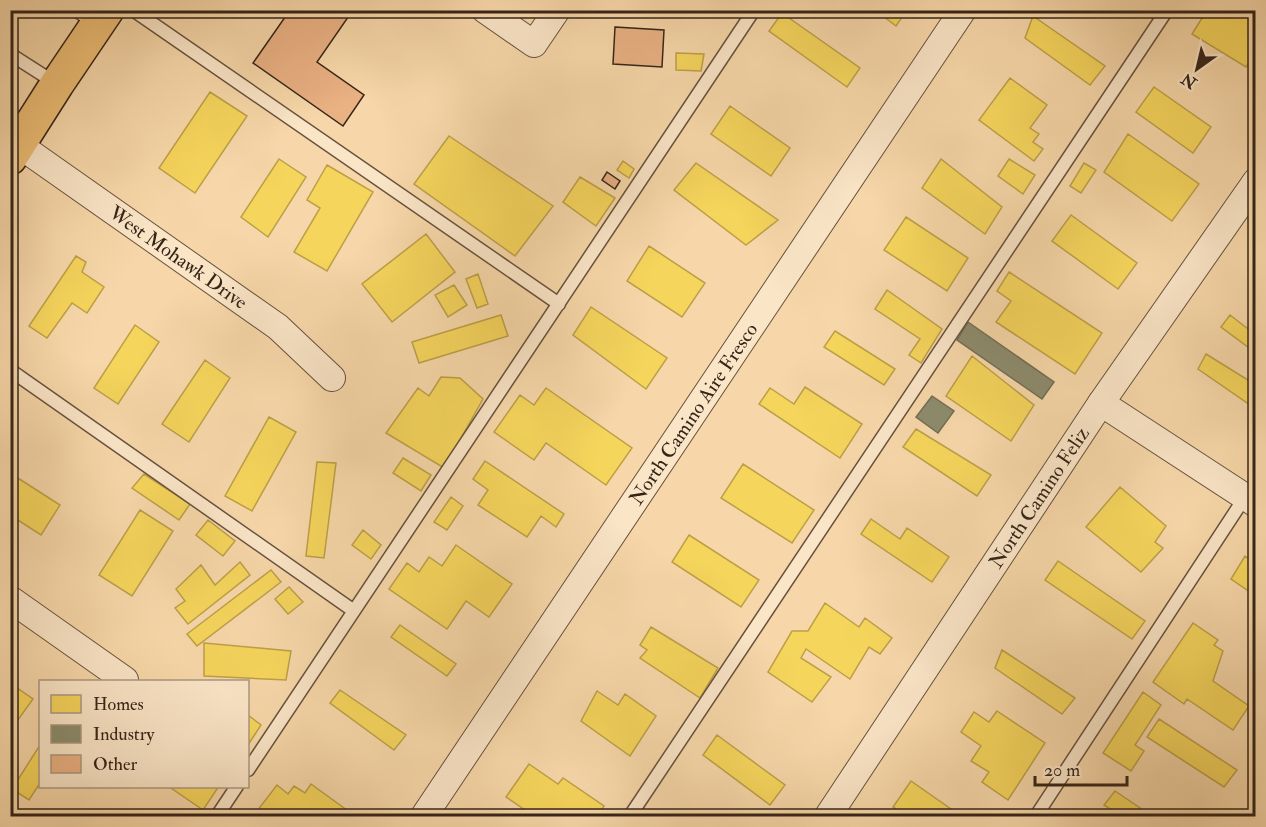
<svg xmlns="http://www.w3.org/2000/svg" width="1266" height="827" font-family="'IM FELL Double Pica',serif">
<rect width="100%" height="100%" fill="#f7d7a9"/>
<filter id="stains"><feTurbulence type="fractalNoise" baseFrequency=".00333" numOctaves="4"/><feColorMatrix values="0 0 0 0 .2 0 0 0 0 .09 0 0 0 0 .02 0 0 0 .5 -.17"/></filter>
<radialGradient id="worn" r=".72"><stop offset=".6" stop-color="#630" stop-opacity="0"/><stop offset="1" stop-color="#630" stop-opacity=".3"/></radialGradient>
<!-- homes -->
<path fill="#f6d55c" stroke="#bca048" stroke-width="1.5" d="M875 10H907L896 26Z
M1207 10H1256V52L1246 67 1192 34Z
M782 13 860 68 847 87 769 31Z
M1033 16 1105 66 1090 85 1025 38Z
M676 53 704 54 701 71 676 70Z
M1010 78 1047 105 1030 128 1039 134 1033 142 1043 149 1034 161 979 120Z
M1154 87 1211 127 1193 153 1136 112Z
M210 92 247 116 195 193 159 168Z
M730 106 790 148 771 176 711 134Z
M1128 134 1199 184 1172 221 1104 172Z
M449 136 553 206 515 256 414 184Z
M279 159 306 177 268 237 241 217Z
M941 159 1002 207 985 234 922 188Z
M1009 159 1035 175 1023 194 998 176Z
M623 161 634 169 629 178 617 170Z
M696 163 778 220 746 245 674 190Z
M1084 163 1096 170 1081 193 1070 186Z
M327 165 373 192 327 271 294 252 320 208 307 200Z
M580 177 615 198 596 226 563 202Z
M1071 215 1137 263 1118 289 1052 241Z
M906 217 968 258 947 291 884 250Z
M426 234 455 272 392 322 362 284Z
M649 246 705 283 682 317 627 281Z
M76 256 86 262 82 272 104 287 87 313 72 303 47 338 29 326Z
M1009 272 1102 333 1075 374 996 322 1011 301 997 291Z
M478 274 488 304 477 308 466 279Z
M454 285 467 305 448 317 435 295Z
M887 290 942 329 921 363 909 355 920 339 875 309Z
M591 307 667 358 646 389 573 335Z
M501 315 508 336 419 363 412 342Z
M1230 315 1256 335V353L1221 327Z
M135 325 159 342 118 404 94 388Z
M835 331 895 369 884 385 824 347Z
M1206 354 1256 385V409L1198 369Z
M972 356 1034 405 1011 441 946 396Z
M205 360 230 378 189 442 162 424Z
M441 377 460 378 483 399 444 468 386 433 418 388 429 396Z
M805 387 862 424 840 458 759 404 770 388 794 404Z
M546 388 632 448 606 485 546 443 534 460 494 432 520 395 534 405Z
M269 417 296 432 252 511 225 496Z
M916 429 991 475 977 496 903 447Z
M403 458 431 475 421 491 393 473Z
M485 461 564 514 556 527 541 516 527 537 478 505 488 490 473 479Z
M317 462 336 463 324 558 306 556Z
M743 464 814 510 792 543 721 498Z
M10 473 60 505 41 535 10 515Z
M144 474 190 504 179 520 132 488Z
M1120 487 1166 526 1155 542 1163 548 1141 572 1086 527Z
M451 497 463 506 447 530 434 522Z
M140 510 173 531 132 596 99 575Z
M871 519 900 539 907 528 949 557 932 582 861 534Z
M208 520 235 541 223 556 196 535Z
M363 530 381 545 371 559 352 545Z
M689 535 759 580 741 607 672 562Z
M456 545 512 584 489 617 466 601 447 629 389 589 407 563 419 572 429 557 442 566Z
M1245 556 1256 564V596L1231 579Z
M1058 561 1145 621 1132 639 1045 580Z
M240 562 250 575 188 624 175 608 185 601 176 589 201 565 215 585Z
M271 570 281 582 197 646 187 634Z
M289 587 303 602 288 614 275 599Z
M825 603 859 627 865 618 892 638 880 654 869 647 850 679 806 649 801 658 831 677 812 702 768 672 792 631H808Z
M1193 623 1218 640 1214 645 1223 651 1213 681 1249 706 1233 730 1187 699 1184 704 1153 682Z
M400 625 456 664 447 676 391 637Z
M651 627 718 668 700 698 640 658 647 650 640 645Z
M204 643 291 651 286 680 204 676Z
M1002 650 1075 698 1062 714 995 668Z
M10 683 33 699 10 731Z
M340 690 406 735 394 750 330 703Z
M597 691 618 705 625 694 656 716 630 756 581 721Z
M1143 692 1161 705 1135 745 1144 751 1131 771 1103 753Z
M997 711 1045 743 1008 800 982 782 989 772 971 761 981 746 961 732 974 712 989 722Z
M248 715 261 725 248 745Z
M1159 719 1237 770 1224 787 1147 737Z
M717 735 785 785 770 805 703 755Z
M40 745V783L29 800 12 789Z
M529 764 558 784 563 778 604 806 598 816H534L506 797Z
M911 781 961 816H907L893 807Z
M311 784 355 816H264L257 811 277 785 288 794 294 786 305 793Z
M168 786H219L203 810Z
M1115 791 1152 816H1121L1104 805Z"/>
<!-- industry -->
<path fill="#8c8c6e" stroke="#726d54" stroke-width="1.5" d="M968 322 1054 382 1042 399 957 340Z
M932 396 954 411 938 433 916 417Z"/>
<!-- building -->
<path fill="#eab183" stroke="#352519" stroke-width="1.5" d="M290 10H353L317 62 364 95 343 126 253 63Z
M615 27 664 30 662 67 613 64Z
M607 172 620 181 615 189 602 180Z"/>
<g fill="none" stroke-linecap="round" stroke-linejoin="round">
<!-- service casing -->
<g stroke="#66523d" stroke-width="15">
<path id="service" d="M76 10 96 24
M133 10 559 304
M10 54 57 84
M10 370 354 611
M248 770 754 10
M217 816 237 786
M630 816 1167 10
M1036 816 1245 497"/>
</g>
<!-- minor casing -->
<g stroke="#66523d" stroke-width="28">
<g id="minor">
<path d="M485 10 534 44 557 10"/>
<path id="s1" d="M19 145 278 327 332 378"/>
<path d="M1101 403 1256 504"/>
<path d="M10 599 125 680"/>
<path id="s2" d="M424 816 963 10"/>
<path id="s3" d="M828 816 1101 403 1256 181"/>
</g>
</g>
<!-- primary casing -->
<g stroke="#352519" stroke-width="36">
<path id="primary" d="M10 158 57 84 107 10"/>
</g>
<!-- service -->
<use href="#service" stroke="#fae5c7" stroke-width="12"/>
<!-- minor -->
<use href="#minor" stroke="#fae5c7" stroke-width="26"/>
<!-- primary -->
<use href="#primary" stroke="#ecbc74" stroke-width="33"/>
</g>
<g text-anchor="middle" stroke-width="6" stroke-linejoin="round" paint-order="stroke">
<!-- street labels -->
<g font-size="20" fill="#352519" stroke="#fae5c7">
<text dy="7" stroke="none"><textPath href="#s1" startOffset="195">West Mohawk Drive</textPath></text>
<text dy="7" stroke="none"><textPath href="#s2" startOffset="484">North Camino Aire Fresco</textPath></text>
<text dy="7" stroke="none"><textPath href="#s3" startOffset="382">North Camino Feliz</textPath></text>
</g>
</g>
<!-- margin -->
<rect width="1266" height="827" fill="none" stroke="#f7d7a9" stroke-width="36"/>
<rect x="12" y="12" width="1242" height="803" fill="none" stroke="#352519" stroke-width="3"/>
<rect x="18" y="18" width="1230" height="791" fill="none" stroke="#352519" stroke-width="1.5"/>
<!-- legend -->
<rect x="39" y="680" width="210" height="108" fill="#fae5c7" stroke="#ab9881" stroke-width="1.5"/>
<rect x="51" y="695" width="30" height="18" fill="#f6d55c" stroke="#ab9881" stroke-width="1.5"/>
<text x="93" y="710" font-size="18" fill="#352519">Homes</text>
<rect x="51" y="725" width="30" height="18" fill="#8c8c6e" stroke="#ab9881" stroke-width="1.5"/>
<text x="93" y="740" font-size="18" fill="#352519">Industry</text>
<rect x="51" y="755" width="30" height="18" fill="#eab183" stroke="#ab9881" stroke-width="1.5"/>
<text x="93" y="770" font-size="18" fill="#352519">Other</text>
<!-- north arrow -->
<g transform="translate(1197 69) rotate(214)" stroke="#fae5c7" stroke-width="4.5" paint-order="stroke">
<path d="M0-4.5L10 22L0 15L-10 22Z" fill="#352519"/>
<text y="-9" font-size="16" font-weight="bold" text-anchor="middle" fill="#352519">N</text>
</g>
<!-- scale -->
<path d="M1035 776v9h92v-9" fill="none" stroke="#352519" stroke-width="3"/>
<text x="1044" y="776" font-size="18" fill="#352519" stroke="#fae5c7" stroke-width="4.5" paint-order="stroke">20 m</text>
<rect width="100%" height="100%" filter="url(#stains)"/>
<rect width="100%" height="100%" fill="url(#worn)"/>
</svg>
